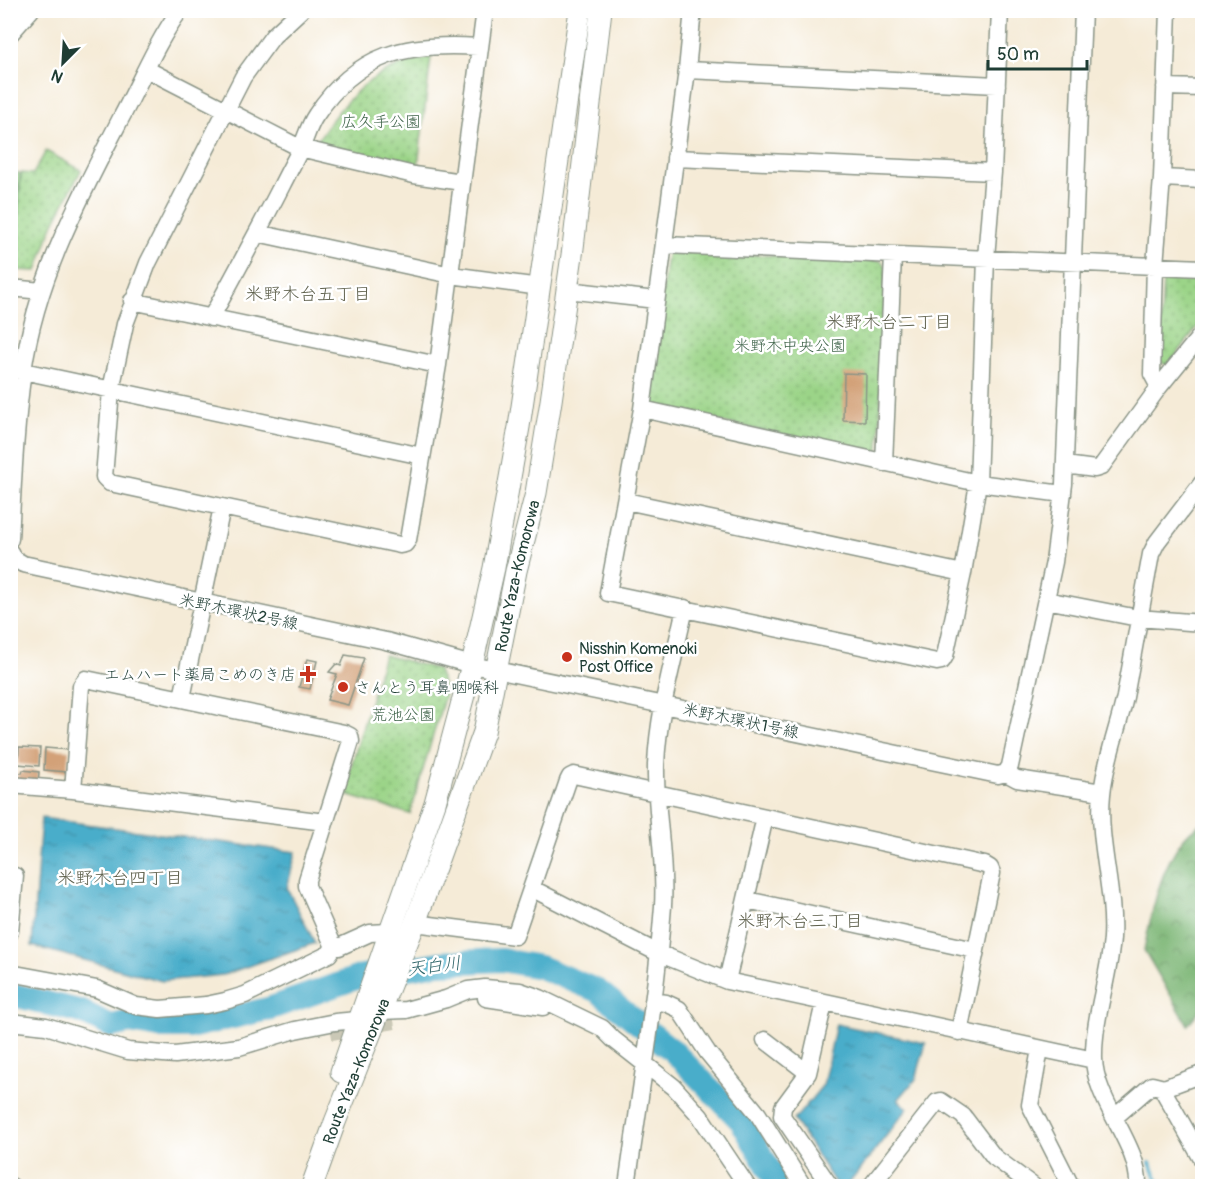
<svg xmlns="http://www.w3.org/2000/svg" width="1213" height="1197" font-family="Pangolin,'Klee One',sans-serif">
<defs>
<pattern id="forest-crowns" width="20" height="18" patternUnits="userSpaceOnUse" patternTransform="scale(1.5)"><rect width="20" height="18" fill="#7cb674"/><path d="M2 6a3 3 0 1 1 6 0M12 15a3 3 0 1 1 6 0" fill="none" stroke="#659560"/></pattern>
<pattern id="cemetery-stones" width="16" height="16" patternUnits="userSpaceOnUse" patternTransform="scale(1.5)"><rect width="16" height="16" fill="#9bd488"/><path d="M2 7V4a2 2 0 0 1 4 0v3zM10 15v-3a2 2 0 0 1 4 0v3z" fill="#7ead70"/></pattern>
<pattern id="park-dots" width="8" height="8" patternUnits="userSpaceOnUse" patternTransform="scale(1.5)"><rect width="8" height="8" fill="#9bd488"/><path d="M2 2h.1M6 6h.1" fill="none" stroke="#7ead70" stroke-width="1.8" stroke-linecap="round"/></pattern>
<pattern id="water-ripples" width="26" height="14" patternUnits="userSpaceOnUse" patternTransform="scale(1.5)"><rect width="26" height="14" fill="#4aadca"/><path d="M2 4q2-2 4 0t4 0M15 11q2-2 4 0t4 0" fill="none" stroke="#3d8ea5"/></pattern>
</defs>
<rect width="100%" height="100%" fill="#fff"/>
<filter id="ink" filterUnits="userSpaceOnUse"><feTurbulence type="fractalNoise" baseFrequency=".0167" numOctaves="2"/><feDisplacementMap in="SourceGraphic" scale="12" xChannelSelector="R" yChannelSelector="G"/><feConvolveMatrix kernelMatrix="1 2 1 2 8 2 1 2 1" color-interpolation-filters="sRGB"/></filter>
<filter id="wash" filterUnits="userSpaceOnUse"><feTurbulence type="fractalNoise" baseFrequency=".008" numOctaves="4" result="noise"/><feDisplacementMap in="SourceGraphic" scale="24" xChannelSelector="R" yChannelSelector="G"/><feGaussianBlur stdDeviation="1.35" result="paint"/><feColorMatrix in="noise" values="0 0 0 0 0 0 0 0 0 0 0 0 0 0 0 0 0 1.4 0 .05"/><feComposite in="paint" operator="in"/></filter>
<g filter="url(#wash)">
<rect width="100%" height="100%" fill="#f5ebd7"/>
<!-- forest -->
<path fill="url(#forest-crowns)" stroke="#4e7a54" stroke-width="1.5" d="M1202 823V1007L1188 1025 1144 950C1152 910 1164 844 1202 823Z"/>
<!-- cemetery -->
<path fill="url(#cemetery-stones)" stroke="#5d885e" stroke-width="1.5" d="M10 173H20L13 274H10Z"/>
<!-- park -->
<path fill="url(#park-dots)" stroke="#5d885e" stroke-width="1.5" d="M431 57 418 166 318 150 314 146C345 97 371 68 431 57Z
M46 151 81 170 53 225 37 271 14 270 21 173 33 174Z
M673 251 881 261 886 266 879 450 874 455 653 407 649 401 667 255Z
M1167 272 1202 274V321L1168 366 1159 361 1163 278Z
M384 655 437 669 446 691 410 814 343 794Z"/>
<!-- water -->
<path fill="url(#water-ripples)" stroke="#34757f" stroke-width="1.5" d="M41 818 296 852 287 888 315 943 223 975 162 981 32 946Z
M836 1024 926 1043 916 1079 898 1100 908 1108 847 1186H837L794 1120 823 1085Z"/>
<g fill="none" stroke-linecap="round" stroke-linejoin="round">
<!-- stream -->
<path stroke="#4aadca" stroke-width="4" d="M1150 1163 1161 1186"/>
<!-- river -->
<path stroke="#4aadca" stroke-width="24" d="M10 994 82 1012 111 1026 130 1022 159 1027H189L268 1009 362 976 439 963 501 960 540 967 598 991 673 1051 742 1122 779 1186"/>
</g>
<g id="blocks">
<!-- building -->
<path fill="#d3a178" d="M844 373 866 374 865 421 843 420Z
M345 655 364 658 348 705 327 700 337 674 329 672 336 664 341 666Z
M307 659 317 661 310 689 299 687Z
M19 747 40 748 39 766 18 764Z
M45 748 69 750 67 772 44 770Z
M23 770 39 772 38 783 17 781 18 773H22Z"/>
</g>
</g>
<g filter="url(#ink)">
<use href="#blocks" fill-opacity="0" stroke="#8a9486" stroke-width="1.5"/>
<g fill="none" stroke-linecap="round" stroke-linejoin="round">
<!-- minor-tunnel -->
<path stroke="#cac8b6" stroke-width="16" stroke-dasharray="16 8" stroke-linecap="butt" d="M331 1032 401 1020"/>
<!-- minor casing -->
<g stroke="#8a9486" stroke-width="19">
<path id="minor" d="M301 10 273 36 243 77 148 263 125 324 111 390 104 477 110 483 400 545 405 544 408 540 438 365 485 10
M693 10 687 70 642 409 608 593 937 662 942 661 945 656 963 573 978 483 986 258 993 172 1000 10
M10 34 31 10
M146 69 300 148 414 175 462 182
M687 70 997 85
M1165 87 1202 88
M675 158 993 172
M1162 178 1202 180
M257 233 451 275 540 287
M664 245 1202 268
M10 288 42 291
M567 290 656 300
M132 301 438 365
M211 318C235 274 259 230 282 185 288 173 295 160 301 148 306 137 309 125 316 115 357 53 408 42 478 47
M10 370 23 371 422 456
M1159 387 1152 374 1155 265 1162 178 1168 10
M642 409 978 483 1063 494
M884 463 893 256
M1065 465 1095 469 1101 467 1159 387 1202 334
M626 501 963 573
M10 539C13 483 15 427 23 371 36 279 79 199 121 118 140 83 156 43 180 10
M10 552 13 558 23 564 386 641 472 665 998 775 1006 773 1010 766 1054 562 1064 484 1083 10
M1046 600 1138 618 1202 623
M182 698 222 507
M1006 773 1017 779 1102 792
M10 785 73 790 325 822
M73 790 81 686 86 679 344 733 350 736 351 741 307 880V886L334 947
M10 875 15 876 10 932
M533 889 658 953 727 981 1094 1060
M747 900 975 950
M415 923 515 936 568 781 570 777 574 775 985 865 990 868 992 873 959 1032
M10 973 97 989 136 1006 160 1009 206 1005 225 1001 245 995 329 954 334 947H339L370 933 388 932
M727 981 765 817
M486 998 543 1007
M653 1001 666 1003 679 1009 708 1053 758 1114 803 1186
M824 1003 808 1073 783 1107 782 1116 830 1186
M380 1011 406 1010 446 999 468 990 485 988 520 991 540 998 602 1028 613 1039 674 1087 700 1116 747 1186
M10 1022 46 1026 128 1051 175 1055 239 1047 295 1030 335 1022 358 1020
M765 1040 808 1073
M1040 1049 1030 1105 1071 1186
M1164 1088V1092L1202 1159
M1115 1117 1152 1085 1164 1088 1202 1074
M10 1186H11
M627 1186C640 1093 656 1000 663 906 666 859 655 812 656 765 658 712 674 659 685 608
M871 1186 937 1102 941 1101 963 1116 994 1157 1033 1186
M1138 1186C1140 1145 1095 1102 1094 1059 1093 1018 1109 979 1112 938 1115 890 1097 842 1102 794 1105 761 1118 729 1125 697 1134 649 1142 601 1151 554L1157 542 1202 483"/>
</g>
<!-- major casing -->
<g stroke="#8a9486" stroke-width="23">
<g id="major">
<path d="M341 1072 435 803 472 665 494 568 519 427 580 10"/>
<path id="s1" d="M312 1186 335 1122 415 923 484 732 516 571 536 493 551 401 573 248 601 10"/>
</g>
</g>
<!-- minor -->
<use href="#minor" stroke="#fff" stroke-width="16"/>
<!-- major -->
<use href="#major" stroke="#fff" stroke-width="21"/>
</g>
</g>
<!-- markers -->
<g fill="#c8321e" stroke="#fff" stroke-width="2">
<circle cx="567" cy="657" r="6"/>
<path d="M305 665h6v6h6v6h-6v6h-6v-6h-6v-6h6z"/>
<circle cx="343" cy="687" r="6"/>
</g>
<g text-anchor="middle" stroke-width="5" stroke-linejoin="round" paint-order="stroke">
<!-- park labels -->
<g font-size="16" fill="#3e6349" stroke="#fff">
<text x="381" y="127">広久手公園</text>
<text x="790" y="351">米野木中央公園</text>
<text x="403" y="720">荒池公園</text>
</g>
<!-- street labels -->
<g font-size="16" fill="#1f3d34" stroke="#fff">
<text dy="6" stroke="none"><textPath href="#s1" startOffset="645">Route Yaza-Komorowa</textPath></text>
<text transform="translate(239 611) rotate(12)" y="6">米野木環状2号線</text>
<text transform="translate(741 720) rotate(12)" y="6">米野木環状1号線</text>
<text dy="6" stroke="none"><textPath href="#s1" startOffset="123">Route Yaza-Komorowa</textPath></text>
</g>
<!-- poi labels -->
<g font-size="16" fill="#1f3d34" stroke="#fff" text-anchor="start">
<text x="579" y="654">Nisshin Komenoki<tspan x="579" dy="18">Post Office</tspan></text>
<text x="296" y="680" text-anchor="end">エムハート薬局こめのき店</text>
<text x="355" y="693">さんとう耳鼻咽喉科</text>
</g>
<!-- neighbourhood labels -->
<g font-size="18" fill="#5e604c" stroke="#fff">
<text x="308" y="300">米野木台五丁目</text>
<text x="889" y="328">米野木台二丁目</text>
<text x="120" y="884">米野木台四丁目</text>
<text x="800" y="927">米野木台三丁目</text>
</g>
<!-- water labels -->
<g font-size="18" font-style="italic" fill="#2e6468" stroke="#fff">
<text transform="translate(434 966) rotate(-7)" y="6">天白川</text>
</g>
</g>
<!-- margin -->
<rect width="1213" height="1197" fill="none" stroke="#fff" stroke-width="36"/>
<!-- north arrow -->
<g transform="translate(63 63) rotate(204)" stroke="#ffffff" stroke-width="4.5" paint-order="stroke">
<path d="M0-4.5L10 22L0 15L-10 22Z" fill="#1f3d34"/>
<text y="-9" font-size="16" font-weight="bold" text-anchor="middle" fill="#1f3d34">N</text>
</g>
<!-- scale -->
<path d="M988 60v9h99v-9" fill="none" stroke="#1f3d34" stroke-width="3"/>
<text x="997" y="60" font-size="18" fill="#1f3d34" stroke="#ffffff" stroke-width="4.5" paint-order="stroke">50 m</text>
</svg>
